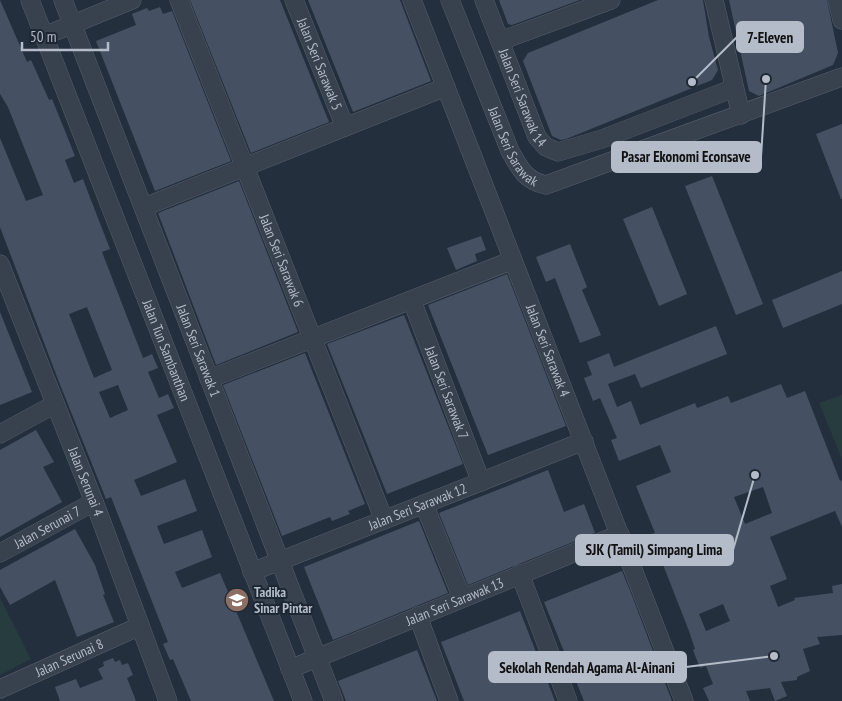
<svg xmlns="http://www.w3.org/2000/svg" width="842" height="701" font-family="'PT Sans Narrow',sans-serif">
<rect width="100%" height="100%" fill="#242f3e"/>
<!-- green -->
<path fill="#263c3f" d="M842 395V459L819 403Z
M0 598 31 659 0 675Z"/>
<!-- building -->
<path fill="#455162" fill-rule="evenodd" d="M0 0 27 62 31 60 49 100 52 99 67 136 75 156 65 160 74 183 83 179 89 195 110 249 102 252 143 358 152 354 158 368 148 372 159 398 168 394 174 408 157 415 177 462 134 480 141 496 185 479 197 511 157 526 164 544 202 530 212 557 175 572 182 588 220 573 274 701H191L173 659 170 660 163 644 168 642 111 497 106 499 59 382 0 227V138L26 201 43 195 8 107 0 94ZM87 307 112 370 94 378 69 314ZM118 385 128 410 110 418 99 392Z
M190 0H280L329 122 251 153Z
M308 0H400L431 81 353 112Z
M499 0H580L512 25 508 24Z
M658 0H703L709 37 718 70 712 80 566 139 561 140 552 136 523 61 528 53Z
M729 0H827L838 53 833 65 759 96 749 91Z
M160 7 163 14 172 11 231 161 155 191 96 41 136 25 132 14 147 8 149 11Z
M842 124V199H841L816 134Z
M712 176 763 304 736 315 685 186Z
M239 181 298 332 216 365 158 213Z
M652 207 687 294 659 306 623 219Z
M481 236 486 250 475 254 477 261 456 270 447 248Z
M570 244 587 287 582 290 601 335 580 343 555 278 546 282 536 257Z
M842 271V304L783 328 772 300Z
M507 274 566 426 488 455 428 305Z
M0 312 32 392 0 405Z
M404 315 463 464 387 494 327 344Z
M716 326 727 354 641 388 635 374 608 384 617 407 631 401 640 425 695 403 697 408 728 396 731 403 781 384 787 398 805 391 840 481 842 480V527L835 511 770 537 787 579 770 586 778 607 795 600 794 598 833 593 832 586 842 584V635L817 637 820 644 803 649 810 671 797 677V680L781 682 787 696 775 701 770 688 746 691 750 701H709L703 688 713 684 706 666 700 668 693 650 695 649 689 631 651 534 655 533 636 486 671 472 660 445 619 461 611 440 617 438 600 398 593 401 584 378 592 375 587 362 609 353 614 367ZM763 487 772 513 745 524 734 497ZM723 604 730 621 706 631 699 614Z
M305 353 365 504 348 511 350 514 332 521 330 517 282 536 223 385Z
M36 430 54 462 43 467 62 502 0 537V450Z
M548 470 564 512 584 504 595 533 468 585 439 513Z
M419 521 448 593 333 640 304 567Z
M75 529 95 565 105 594 103 595 114 622 77 637 55 580 10 605 0 587V570Z
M622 571 631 593 672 701H584L544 602Z
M520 611 555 701H464L441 642Z
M417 650 437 701H346L338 681Z
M113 658 115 662 120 660 122 665 128 663 133 675 127 678 136 701H60L55 687 76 679 80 688 103 679 98 669 104 666 103 662Z"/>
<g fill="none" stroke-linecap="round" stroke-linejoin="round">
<!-- minor casing -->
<g stroke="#565f6c" stroke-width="19">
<g id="minor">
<path id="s1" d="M30 0 303 701"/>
<path id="s2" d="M63 0 334 701"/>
<path id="s3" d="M179 0 384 520"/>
<path id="s4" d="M294 0 345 127"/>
<path id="s5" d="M412 0 684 701"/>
<path id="s6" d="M450 0 510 151C520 169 526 181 546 185L842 77"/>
<path id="s7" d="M484 0 537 137 546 147 558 152 602 139 734 88"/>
<path d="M714 0 741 115"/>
<path d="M837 0 842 20"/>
<path d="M44 36 132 0"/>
<path d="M500 41 611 0"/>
<path d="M144 207 446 87"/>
<path id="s8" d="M0 264 98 512 168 701"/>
<path id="s9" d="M412 301 481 482"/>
<path d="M209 379 513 260"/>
<path d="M0 434 55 404"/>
<path d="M424 504 462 598"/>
<path id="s10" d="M0 553 94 502"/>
<path id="s11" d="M252 572 584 441"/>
<path d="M520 574 568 701"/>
<path d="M418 616 449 701"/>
<path id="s12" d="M290 669 620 534"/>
<path id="s13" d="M0 689 140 626"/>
</g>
</g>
<!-- minor -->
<use href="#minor" stroke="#38414e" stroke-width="18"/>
</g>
<!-- icons -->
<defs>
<g id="school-disc" transform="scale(1.25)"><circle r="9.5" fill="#8d6e63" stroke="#1d2633"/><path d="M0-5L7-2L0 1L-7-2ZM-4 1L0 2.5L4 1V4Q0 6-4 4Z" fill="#fff"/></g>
</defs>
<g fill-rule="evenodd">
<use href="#school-disc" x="237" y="600"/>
</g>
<g text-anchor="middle" stroke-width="4" stroke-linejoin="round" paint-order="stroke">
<!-- street labels -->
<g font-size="14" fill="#b4bcc9" stroke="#1d2633">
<text dy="5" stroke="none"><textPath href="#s4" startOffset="69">Jalan Seri Sarawak 5</textPath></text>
<text dy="5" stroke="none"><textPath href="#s7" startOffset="105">Jalan Seri Sarawak 14</textPath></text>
<text dy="5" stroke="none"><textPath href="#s6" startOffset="160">Jalan Seri Sarawak</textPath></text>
<text dy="5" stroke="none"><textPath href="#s3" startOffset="280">Jalan Seri Sarawak 6</textPath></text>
<text dy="5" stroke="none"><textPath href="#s5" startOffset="376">Jalan Seri Sarawak 4</textPath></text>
<text dy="5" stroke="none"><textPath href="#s1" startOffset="376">Jalan Tun Sambanthan</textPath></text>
<text dy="5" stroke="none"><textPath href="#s2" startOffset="376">Jalan Seri Sarawak 1</textPath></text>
<text dy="5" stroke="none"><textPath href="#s9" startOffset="98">Jalan Seri Sarawak 7</textPath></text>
<text dy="5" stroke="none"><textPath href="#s8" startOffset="234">Jalan Serunai 4</textPath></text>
<text dy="5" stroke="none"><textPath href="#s11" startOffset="178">Jalan Seri Sarawak 12</textPath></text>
<text dy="5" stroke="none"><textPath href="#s10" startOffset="54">Jalan Serunai 7</textPath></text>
<text dy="5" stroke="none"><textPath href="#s12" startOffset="178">Jalan Seri Sarawak 13</textPath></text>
<text dy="5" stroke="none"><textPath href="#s13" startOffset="76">Jalan Serunai 8</textPath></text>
</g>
<!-- poi labels -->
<g font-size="14" font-weight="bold" fill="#b4bcc9" stroke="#1d2633" text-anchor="start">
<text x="254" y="597">Tadika<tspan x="254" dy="16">Sinar Pintar</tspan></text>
</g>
</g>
<!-- callouts -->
<path fill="none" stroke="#b4bcc9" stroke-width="2" d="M692 82L737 37M766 79L761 157M755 475L733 550M774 656L686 667"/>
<g fill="#b4bcc9" stroke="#1d2633" stroke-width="2">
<circle cx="692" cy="82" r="5"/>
<circle cx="766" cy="79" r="5"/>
<circle cx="755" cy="475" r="5"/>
<circle cx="774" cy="656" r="5"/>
</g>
<g fill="#b4bcc9" stroke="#b4bcc9" stroke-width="2">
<rect x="737" y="22" width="66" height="30" rx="5"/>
<rect x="612" y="142" width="149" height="30" rx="5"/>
<rect x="576" y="535" width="157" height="30" rx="5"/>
<rect x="489" y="652" width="197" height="30" rx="5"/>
</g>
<g font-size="15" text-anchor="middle" font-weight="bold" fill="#111">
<text x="770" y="43">7-Eleven</text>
<text x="686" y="162">Pasar Ekonomi Econsave</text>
<text x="654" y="555">SJK (Tamil) Simpang Lima</text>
<text x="587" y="673">Sekolah Rendah Agama Al-Ainani</text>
</g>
<!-- scale -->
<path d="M22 42v8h86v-8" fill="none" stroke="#b4bcc9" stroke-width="2.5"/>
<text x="30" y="42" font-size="15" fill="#b4bcc9" stroke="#1d2633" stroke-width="4" paint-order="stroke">50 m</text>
</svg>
